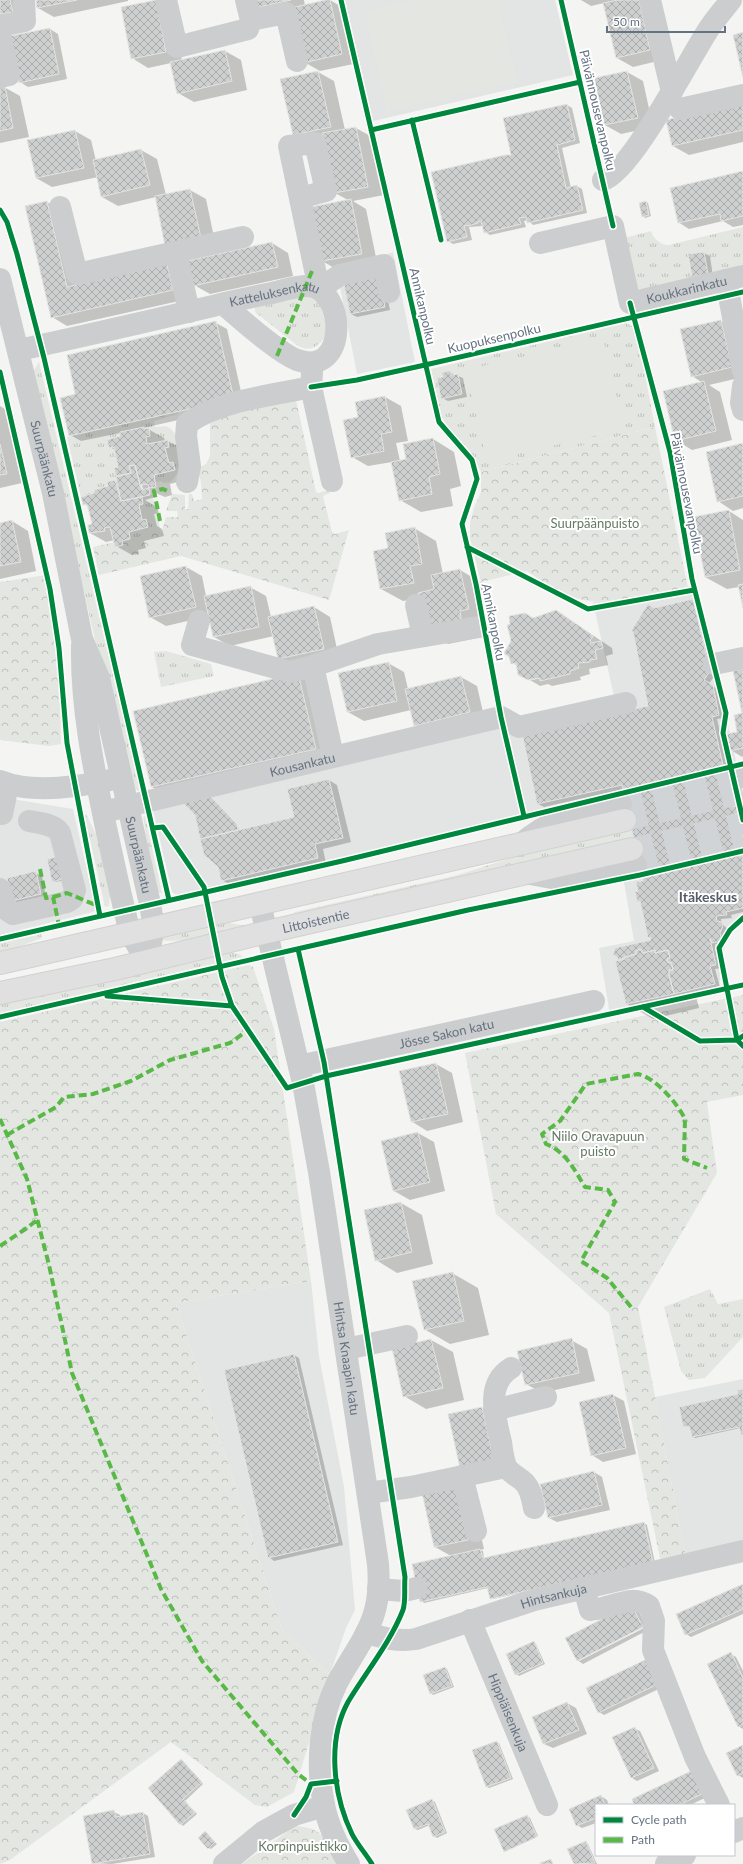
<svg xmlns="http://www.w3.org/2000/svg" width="743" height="1864" font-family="Lato,sans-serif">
<defs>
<pattern id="grass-tufts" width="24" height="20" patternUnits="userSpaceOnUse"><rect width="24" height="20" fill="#e4e7e1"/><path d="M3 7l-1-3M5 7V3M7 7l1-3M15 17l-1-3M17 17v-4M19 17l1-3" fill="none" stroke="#bcc0bc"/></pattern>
<pattern id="forest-crowns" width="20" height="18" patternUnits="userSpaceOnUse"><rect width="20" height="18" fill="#e4e7e1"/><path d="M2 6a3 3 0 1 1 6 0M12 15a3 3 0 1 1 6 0" fill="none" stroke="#bcc0bc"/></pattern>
<pattern id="building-cross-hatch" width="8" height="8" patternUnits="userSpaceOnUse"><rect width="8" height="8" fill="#cecfcf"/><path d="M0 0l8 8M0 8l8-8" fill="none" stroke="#abacad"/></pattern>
</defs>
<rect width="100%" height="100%" fill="#f4f4f3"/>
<!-- built -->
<path fill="#e3e4e4" d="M345 0H555L573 75 373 121Z
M393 252 415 362 357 374 336 266 382 256Z
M692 579 714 664 743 792V916L727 928 719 987 610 1015 599 948 634 941 624 882 640 877 621 790 422 839 177 895 172 892 152 806 615 701 593 602H606L688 588Z
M0 797 73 809 96 910 93 912 0 935Z
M311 1281 319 1356 344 1487 355 1610 346 1628 330 1674 282 1630 176 1303Z
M743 1379V1544L686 1558 655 1397Z"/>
<!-- grass -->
<path fill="url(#grass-tufts)" d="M743 227V268L637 292 624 238 651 231C653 239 661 245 669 245Z
M301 294 318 301C324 315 333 337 316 346 310 350 304 349 298 346L255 312V306Z
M627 323 633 327 642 359 655 427 481 472 470 451 447 426 441 415 431 369Z
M39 362 140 789 138 791 132 787 127 777 34 378V370Z
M178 412V414L154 421 155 427C158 427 162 426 165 426 179 428 181 457 182 467L171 482 164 483 161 481 156 482 154 475 175 470 173 462 169 463 165 448 169 447 168 440 147 444 146 437 150 436 149 428 144 429V427L120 432V436L112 438 118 467 114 468 116 476H120L116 477 118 484 116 485 115 480 108 482V486L94 490V493L81 497 67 437Z
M152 494 161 532 130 539 129 532 148 527 146 519 142 520 139 505 143 504 142 497Z
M166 651 211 664 214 676 161 687 154 652Z
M84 813 87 816 98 838 110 896 109 906 105 907Z
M145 816 162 893H156L143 817Z
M630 829 632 838 291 916 295 912 454 876 531 852Z
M229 923 248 926C219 933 190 944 160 940L159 937 214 924Z
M41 934 42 938 0 954V943Z
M227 952 239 954 243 957 0 1014V1004Z
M710 1289 718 1304 743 1299V1337L705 1378 689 1380 681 1371 664 1307Z"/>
<!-- forest -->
<path fill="url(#forest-crowns)" d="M295 395 316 492 319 493 328 490 330 493 323 496 332 532 335 534 349 530 329 600 181 556 99 575 93 547 162 531 166 517H178L177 511H166L172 494 185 495V509H188L189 494H192L194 501 202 499 201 482 197 469 206 464 210 456V419Z
M655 427 688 588 606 602C575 603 551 588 527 571L481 582 470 538V523L474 508 481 492V472Z
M47 575 59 648 61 744 49 746 0 740V582Z
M249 965 253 967 274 1029 311 1281 176 1303 282 1630 330 1674 294 1792 267 1807 255 1805 171 1742 10 1860 0 1864V1022Z
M743 995V1095L707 1102 717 1173 638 1307 686 1558 661 1563 609 1313 496 1214 465 1053Z
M295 1826C325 1828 325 1839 337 1864H242Z"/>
<!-- pitch -->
<path fill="#e4e7e1" d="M413 0H498L517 82 387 111 365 11Z
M603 338 624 429 487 461 466 370Z"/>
<!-- shadow -->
<path fill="#0003" fill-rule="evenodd" d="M0 0H24L28 21 0 27Z
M37 0H128V1L54 17 38 8Z
M254 0H304L305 6 330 0 345 9 358 63 320 71 304 62 293 12 256 7Z
M581 0H644L666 59 633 67 617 58 604 3 591 6Z
M172 10 182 61 225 51 241 60 247 90 194 102 178 93 171 63 148 68 132 58Z
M50 29 58 34 67 79 28 87 20 82Z
M318 72 334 81 345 130 356 128 372 137 384 195 353 201 366 209 377 262 338 270 322 261 348 200 335 193 294 135Z
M627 72 643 81 653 127 621 134 605 125 595 79Z
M0 87H4L20 96 29 137 0 143Z
M743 103V142L689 155 673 146Z
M567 105 572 108 580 143 562 148 571 188 577 186 582 189 587 213 533 225 528 220 524 221 526 227 490 235 485 232 483 226 469 227 472 240 453 244 448 241 512 156Z
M75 131 91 140 96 161 141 150 157 159 166 195 190 190 206 199 216 247 182 254 156 197 118 206 102 197 98 177 52 187 36 178 28 141Z
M743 172V225L733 227 723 221 689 229 678 222Z
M47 202 63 212 80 285 166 265 182 275 188 299 67 326 52 317Z
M646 202 648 203 651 216 645 218 643 216Z
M272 243 288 253 293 276 210 294 194 285Z
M704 253 710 256 713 277 698 279Z
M383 276 390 310 357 317 351 314 344 281Z
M721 321 737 330 743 377 709 385 720 392 732 440 692 450 676 440 703 383 692 376 681 330Z
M216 323 227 329 244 405 143 428 148 429 164 438 165 441H168L184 450 190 479 170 484 172 495 165 497 153 492 155 497 145 500 157 507 159 513 154 514 157 526 162 529 164 536 144 541 146 548 138 550 139 554 132 555 116 546 115 540 106 542 90 533 93 525 89 507 84 504 110 487 115 481 118 483 120 477 117 475 119 468 115 450 110 447 122 437 120 433 81 441 70 435 77 395ZM140 485H142L144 494Z
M451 373 463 378 467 397 448 401 442 398 444 378Z
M385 397 401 406 408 441 396 443 400 461 407 460 433 439 454 452 461 486 450 489 453 506 421 512 400 500 392 462 368 466 352 457 359 417Z
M0 406 5 409 22 483 0 488Z
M743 444V508L733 511 718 501Z
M729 511 743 520V603L739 587 727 589 705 577Z
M12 521 28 531 36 571 0 579V524Z
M414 528 436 541 443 574 460 570 482 583 490 621 483 637 448 644 427 632 420 598 403 601 381 589 374 552 389 549Z
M186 567 202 576 206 596 250 587 266 596 271 617 314 607 330 617 339 658 295 668 279 659 274 636 230 646 214 637 209 616 166 626 150 617Z
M693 600 698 603 715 675 709 684 718 689 724 718 717 719 732 783 736 785 737 791 734 792 738 808 741 810 743 816H739L743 832V912L731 915 732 918 721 919 722 924 728 929 725 936 727 943 718 945 715 944 721 968 715 969 720 987 695 993 699 1008 653 1019 627 1004 617 962H619L618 957 652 941 649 937 642 903 638 901 639 892 644 881 624 789 544 807 538 804 649 707 654 609Z
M567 618 612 648 613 654 606 656 608 665 589 669 590 674 580 677 581 680 552 686 548 684 540 686 530 680 544 678 512 663 533 619Z
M388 663 404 672 408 689 461 677 477 686 485 721 431 734 415 725 411 710 364 721 348 712Z
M298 674 309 681 326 755 163 793 152 787Z
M743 714V756L742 757 731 750 739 733Z
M329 780 337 785 351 842 323 849 326 863 230 885 222 880 219 866 205 855 196 814 211 798 239 829 202 838V840L295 818Z
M48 860 67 880 55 882 53 881Z
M36 873 42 876 46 897 18 903 13 900Z
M436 1064 452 1073 463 1122 427 1131 411 1121Z
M418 1133 434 1142 445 1191 410 1200 394 1191Z
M401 1203 422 1215 433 1264 397 1273 376 1260Z
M452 1273 478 1288 489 1335 450 1344 424 1329Z
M431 1340 453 1352 464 1400 426 1409 404 1396 393 1349Z
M571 1340 587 1349 595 1381 542 1393 526 1384Z
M294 1355 299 1358 343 1545 274 1561 269 1557Z
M743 1390V1435L740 1428 695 1438 693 1437 690 1427H684L739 1395Z
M613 1395 624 1401 636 1454 603 1462 592 1455 580 1402Z
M594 1472 602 1477 610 1510 557 1522 549 1518Z
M472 1496 484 1549 480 1550 483 1551 484 1559 644 1523 647 1525 655 1563 493 1599 490 1598 488 1588 424 1603 421 1601 451 1556 435 1547Z
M743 1585V1614L691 1637 686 1634Z
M631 1605 637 1608 645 1625 579 1659V1661L646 1627 648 1630 583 1664 577 1660 566 1638Z
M534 1642 536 1644 545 1664 519 1676 516 1674Z
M731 1654 736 1657 743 1671V1729L738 1726Z
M647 1660 663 1687 604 1715 599 1712Z
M445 1668 447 1669 454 1687 433 1695 431 1693Z
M567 1703 576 1708 587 1734 553 1748 544 1744 533 1718Z
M634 1728 640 1731 659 1771 637 1781 632 1778 613 1738Z
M497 1742 499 1743 513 1779 489 1788 487 1787 473 1751Z
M743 1746V1778L738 1775Z
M182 1760 203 1784 185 1801 197 1814 183 1826 149 1789Z
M693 1771 709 1796 690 1805H635Z
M601 1796 607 1800 609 1805H596V1823L582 1828 577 1825Z
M432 1800 435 1802 447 1833 437 1838 434 1836 430 1825 418 1830 415 1829 408 1810Z
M114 1812 120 1815V1817L143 1813 148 1816 155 1857 112 1864 92 1863Z
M527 1816 530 1818 538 1836 505 1850Z
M206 1833 217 1844 211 1849 209 1848Z
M586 1842 588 1844 597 1864H575L569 1850Z"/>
<!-- building -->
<path fill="url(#building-cross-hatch)" stroke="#e4e4e2" d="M0 0H10L13 12 0 14Z
M36 0H77L37 8Z
M156 0 166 52 131 59 121 7Z
M253 0H291L255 8Z
M325 0H330L342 54 303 63 291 8Z
M618 0H639L650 50 616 58 603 3Z
M50 28 59 74 19 83 10 36Z
M743 32V78L733 35Z
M225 50 232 81 177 94 170 62Z
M318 71 331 127 293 135 280 79Z
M627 71 638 118 604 125 594 78Z
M0 86H5L13 128 0 131Z
M743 102V130L672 146 666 120Z
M567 104 575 140 557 145 566 188 577 185 583 210 527 223 526 217 519 218 521 224 484 233 481 221 477 222 478 223 468 226 464 225 467 237 447 242 431 172 505 155H511L503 118Z
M356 127 368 187 334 193 322 133Z
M75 130 84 168 36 178 27 140Z
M141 149 150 185 101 197 93 160Z
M743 171V216L721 221 720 214 678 223 670 188Z
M190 189 201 238 165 246 155 196Z
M351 199 362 254 322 261 311 207Z
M47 201 67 287 167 264 173 290 51 318 25 206Z
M646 201 649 215 642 217 639 203Z
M272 242 278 267 193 286 187 261Z
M704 252 708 274 692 277 688 254Z
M378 272 385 307 350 314 343 280Z
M721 320 732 367 691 377 680 329Z
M216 321 234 399 69 436 60 398 75 394 67 355Z
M447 371H451V375L458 374 462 394 441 399 437 378 443 377 442 373Z
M704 381 716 431 675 441 663 391Z
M385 396 392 432 381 434 384 451 351 458 343 420 358 417 355 402Z
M144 427V429L149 428 150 436 146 437 147 444 168 440 169 447 165 448 169 463 173 462 175 470 154 475 156 487 149 488 148 484 140 485 135 465 129 466 131 473 116 476 114 468 118 467 114 447 109 448 107 440 120 436V432Z
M433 438 440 474 429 477 432 494 399 501 391 462 406 459 403 444Z
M743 443V496L717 502 706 452Z
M0 444 7 474 0 475Z
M135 465 140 485 142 490 149 488 150 495 121 501 116 477 131 473 129 466Z
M115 480 121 501 142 497 143 504 139 505 142 520 146 519 148 527 129 532 130 539 122 541 123 545 115 547 110 527 104 528 105 531 89 533 88 525 92 524 87 504 83 505 81 497 94 493V490L108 486 107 482Z
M729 510 740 570 705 577 693 517Z
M12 520 21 562 0 566V523Z
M415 527 422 564 410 566 414 583 380 589 373 551 388 548 385 533Z
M186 566 196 607 149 618 140 576Z
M460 569 469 609 460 611 462 625 426 632 418 593 434 589 431 575Z
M743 584V608L738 585Z
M251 586 259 627 213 637 204 596Z
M693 599 710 671 704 680 713 685 719 715 712 717 727 782 731 781 732 788 729 789 733 807 736 806 738 813 734 814 739 832 742 831 743 838H740L743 851V908L726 912 727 915 716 916 717 921 722 922 723 926 720 933 722 941 712 943 710 938 716 965 710 966 715 984 674 994 669 975V970H673L671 962 668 963 667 959 670 958 668 950 655 953V950L643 953 640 949 636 951V954L624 957 625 959 618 961 617 957 613 955 615 948 651 940 650 937 648 938 640 901 637 902 635 892 638 891 636 882 643 881 622 785 537 804 522 733 648 706 633 632 631 631 648 604 654 608Z
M314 606 324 649 278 659 268 617Z
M556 610 591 634 593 637 590 640 591 643 601 641 603 648 595 650 597 659 590 660V662L578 663 579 668 570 671V674L540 681 539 678 528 680 518 675 516 663 511 664 509 657 504 653 511 641 507 625 510 624 509 616 525 613 533 618Z
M389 662 397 701 347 712 338 673Z
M743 669V748L730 751 726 734 737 732 734 715 742 713 733 671Z
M298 673 316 749 151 787 133 711Z
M461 676 470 712 414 726 405 689Z
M329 779 343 838 315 844 318 858 221 881 218 867 204 855 200 839 294 817 287 789Z
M211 797 237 824 238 830 200 839 195 815 183 803Z
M60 856 66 878 52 882 47 859Z
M36 871 41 894 12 901 7 878Z
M639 949H641L643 953 655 950V953L668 950 670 958 667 959 668 963 671 962 673 970H669V975L674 994 626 1004 615 961 636 954V951Z
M436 1063 448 1114 411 1122 399 1071Z
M418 1132 430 1182 393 1191 381 1141Z
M401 1202 412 1252 375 1261 364 1210Z
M453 1272 464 1321 424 1330 412 1281Z
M572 1338 579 1373 525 1385 517 1351Z
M431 1339 443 1388 403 1397 392 1348Z
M294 1354 338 1542 268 1558 224 1370Z
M743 1389V1435H741L739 1427 692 1437 689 1426 683 1427 679 1407 738 1394 737 1390Z
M613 1394 626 1448 591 1456 579 1402Z
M482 1407 494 1461 460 1468 448 1414Z
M594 1471 602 1505 548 1518 540 1484Z
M456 1485 468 1540 434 1547 422 1493Z
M644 1522 653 1562 490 1599 487 1587 420 1602 412 1564 480 1549 483 1558Z
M743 1584V1609L685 1635 676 1614Z
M631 1604 643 1627 577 1661 565 1638Z
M534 1641 543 1663 515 1675 506 1654Z
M731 1652 743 1678V1724L738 1727 707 1664Z
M647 1659 658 1684 598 1713 586 1688Z
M445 1667 452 1686 430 1694 423 1675Z
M567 1702 579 1730 543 1744 532 1717Z
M635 1727 654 1768 631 1778 612 1737Z
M497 1741 511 1778 486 1787 472 1750Z
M743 1745V1773L737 1776 726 1753Z
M181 1759 202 1782 183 1799 195 1813 180 1825 148 1788Z
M693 1770 704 1793 679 1805H634L632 1799Z
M601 1795 605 1805H596V1818L576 1826 569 1809Z
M432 1799 445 1832 433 1837 428 1824 414 1829 406 1810Z
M114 1810 116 1817 143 1812 150 1854 92 1864 83 1816Z
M527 1815 537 1837 504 1852 494 1829Z
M205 1831 215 1842 208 1849 198 1838Z
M586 1841 595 1863 574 1864 567 1849Z
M551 1859 553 1864H540V1863Z"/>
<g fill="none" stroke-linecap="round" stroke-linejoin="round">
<!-- minor-tunnel -->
<path stroke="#d0d4d7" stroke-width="22" stroke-dasharray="22 11" stroke-linecap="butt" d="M621 804 741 777
M636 865 743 840"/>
<!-- major-tunnel -->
<path stroke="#d0d4d7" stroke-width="22" stroke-dasharray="22 11" stroke-linecap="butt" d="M625 820 743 793
M632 849 743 823"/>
<!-- major casing -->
<g stroke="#d0d1d1" stroke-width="24">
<g id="major">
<path d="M0 963 625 820"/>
<path id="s9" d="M0 993 115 969 267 932 632 849"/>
</g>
</g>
<!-- minor -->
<g stroke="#cccdce" stroke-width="22">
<path d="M166 0 177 47 248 29 251 20 246 0"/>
<path d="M650 0 672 92"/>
<path d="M251 20 286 13 297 61"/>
<path d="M0 26 25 21 24 0"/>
<path d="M0 34 9 75 0 77"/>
<path d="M680 109 743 95"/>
<path d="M603 180C631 173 691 55 710 27 717 17 724 9 731 0"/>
<path d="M300 198 326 191 315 143 289 146 319 289"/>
<path d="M60 207 77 274 243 237"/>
<path id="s1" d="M540 243 613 226 630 303 743 276"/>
<path d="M176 252 189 312"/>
<path id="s2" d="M0 279 53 493 82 639 99 678 150 904 154 928 147 961"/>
<path d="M726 280 743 371"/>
<path d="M319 289 340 275 384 265 389 292"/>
<path id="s3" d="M19 350C84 336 149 321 213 306 233 301 253 297 272 293 284 290 296 286 308 286 346 288 349 378 297 360 277 352 241 319 223 304"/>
<path d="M312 373 311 387 332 481"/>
<path d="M743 386 741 403 743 410"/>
<path d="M187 482 190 466 186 436 187 424C217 401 274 395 311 387"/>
<path d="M416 605 423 636"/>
<path d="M199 621 192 645 290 672 313 666 378 644 484 626"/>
<path d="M82 646C81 706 93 765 105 823 113 860 121 897 130 933L140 950"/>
<path d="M714 664 743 658"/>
<path d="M313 666 333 756"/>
<path d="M741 777 743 776"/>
<path d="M0 781C32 794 78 787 110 780"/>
<path id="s4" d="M103 812 501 717 519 727 626 703"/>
<path d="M2 814 8 785"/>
<path d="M521 844C552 816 582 813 621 804"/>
<path d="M525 873 557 879 583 877 636 865"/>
<path d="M0 889 7 910 13 914 67 902 72 899 75 890 60 833C54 824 39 823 29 821"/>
<path id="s5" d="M260 904 303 1083 319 1172 378 1564C379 1576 379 1589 377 1601 372 1632 351 1656 337 1683 319 1719 316 1766 324 1805 328 1826 338 1846 349 1864"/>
<path id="s6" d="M299 1066 594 1001"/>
<path d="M346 1349 407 1336"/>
<path d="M511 1368C485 1384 495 1417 501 1442 502 1449 503 1459 506 1466 509 1473 519 1477 524 1482 531 1489 532 1499 534 1508"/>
<path d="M494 1410 546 1397"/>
<path d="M462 1476 476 1531"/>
<path d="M368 1493 411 1487 506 1467"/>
<path d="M584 1588 590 1610C595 1609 601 1609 606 1607 622 1603 634 1596 649 1606L654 1621 653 1650 695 1757 719 1805"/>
<path d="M378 1589 404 1591 417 1588"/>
<path id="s7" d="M470 1620 547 1805"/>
<path id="s8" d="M366 1633C384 1638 398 1642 416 1639L534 1600 743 1551"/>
<path d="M734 1832 743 1828"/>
<path d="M224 1864 263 1832 294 1815 324 1806"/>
<path d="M666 1864 685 1855"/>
</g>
<!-- major -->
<use href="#major" stroke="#e0e0e1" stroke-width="22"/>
<!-- quiet -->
<path stroke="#58b947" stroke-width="4" stroke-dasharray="8 4" stroke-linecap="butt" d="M277 356 312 271
M160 521 154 491 163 489 169 492
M40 869 46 898 53 897 59 925
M53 897 67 893 98 906
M0 1119 27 1179 49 1265 72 1373 161 1589 202 1661 298 1774 311 1784
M7 1135 56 1107 64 1097 93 1094 131 1081 170 1060 230 1043 248 1030
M0 1246 27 1228 37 1220
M631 1307 607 1278 581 1261 615 1202 608 1190 585 1187C574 1169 566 1152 546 1144L542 1134 560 1121 586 1084 638 1074C656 1078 677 1103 685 1119L684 1159 707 1168"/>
<!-- cycleway casing -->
<g stroke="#fff" stroke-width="8">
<path id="cycleway" d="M341 0 439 422 472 460 477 479 462 524 476 584 501 717 524 816
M561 0 613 226
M412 120 441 240
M371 130 580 82
M0 210 7 222 17 254 44 358 169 900
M630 303 670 452 692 579 726 713 723 733 743 820
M0 372 50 589 59 648 67 743 100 916
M311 387 357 380 425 365 743 292
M467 547 588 609 694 590
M153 828 163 827 204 887 222 977 232 1006 287 1088 326 1076 743 985
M743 918 730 930 719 948 737 1040 743 1046
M0 939 342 861 743 764
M298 949 324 1062 405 1577C404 1587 406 1601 403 1610 390 1643 366 1672 348 1702 327 1740 333 1795 352 1834 357 1844 366 1854 372 1864
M107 996 232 1006
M643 1007 700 1041 737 1040 743 1036
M0 1017 468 910 640 875 743 851
M294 1815 306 1797 311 1784 337 1781"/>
</g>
<!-- cycleway -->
<use href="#cycleway" stroke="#00873e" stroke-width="5"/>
</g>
<g text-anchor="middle" stroke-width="4" stroke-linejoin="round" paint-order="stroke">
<!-- street labels -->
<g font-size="13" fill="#657282" stroke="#fff">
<text transform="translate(598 110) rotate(77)" y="5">Päivännousevanpolku</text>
<text dy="5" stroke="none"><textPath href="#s1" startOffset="212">Koukkarinkatu</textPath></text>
<text dy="5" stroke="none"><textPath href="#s3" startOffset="262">Katteluksenkatu</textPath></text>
<text transform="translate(423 306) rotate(77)" y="5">Annikanpolku</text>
<text transform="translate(494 338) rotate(-13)" y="5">Kuopuksenpolku</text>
<text dy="5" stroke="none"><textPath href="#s2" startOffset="185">Suurpäänkatu</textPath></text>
<text transform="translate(687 493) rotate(79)" y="5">Päivännousevanpolku</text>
<text transform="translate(494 622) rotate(79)" y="5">Annikanpolku</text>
<text dy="5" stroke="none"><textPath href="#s4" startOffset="205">Kousankatu</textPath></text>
<text dy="5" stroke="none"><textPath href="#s2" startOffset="593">Suurpäänkatu</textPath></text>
<text dy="5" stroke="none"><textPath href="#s9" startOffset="324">Littoistentie</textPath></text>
<text dy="5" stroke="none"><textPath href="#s6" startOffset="151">Jösse Sakon katu</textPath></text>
<text dy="5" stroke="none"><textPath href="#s5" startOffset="463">Hintsa Knaapin katu</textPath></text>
<text dy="5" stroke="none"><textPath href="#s8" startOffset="195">Hintsankuja</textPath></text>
<text dy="5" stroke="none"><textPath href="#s7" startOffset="100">Hippiäisenkuja</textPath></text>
</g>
<!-- park labels -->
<g font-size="13" fill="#667964" stroke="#fff">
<text x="595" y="528">Suurpäänpuisto</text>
<text x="598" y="1141">Niilo Oravapuun<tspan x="598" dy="15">puisto</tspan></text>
<text x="303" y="1851">Korpinpuistikko</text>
</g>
<!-- neighbourhood labels -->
<g font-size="14" font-weight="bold" fill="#535c67" stroke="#fff">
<text x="708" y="902">Itäkeskus</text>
</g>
</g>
<!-- legend -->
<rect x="595" y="1804" width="140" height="52" fill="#ffffff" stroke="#c1c7cd"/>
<rect x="603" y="1817" width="20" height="6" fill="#00873e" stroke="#c1c7cd"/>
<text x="631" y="1824" font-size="12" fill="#657282">Cycle path</text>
<rect x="603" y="1837" width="20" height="6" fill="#58b947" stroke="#c1c7cd"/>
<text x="631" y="1844" font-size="12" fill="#657282">Path</text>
<!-- scale -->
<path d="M607 26v6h118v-6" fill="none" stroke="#657282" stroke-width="2"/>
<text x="613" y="26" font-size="12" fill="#657282" stroke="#ffffff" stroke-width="3" paint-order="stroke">50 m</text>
</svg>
